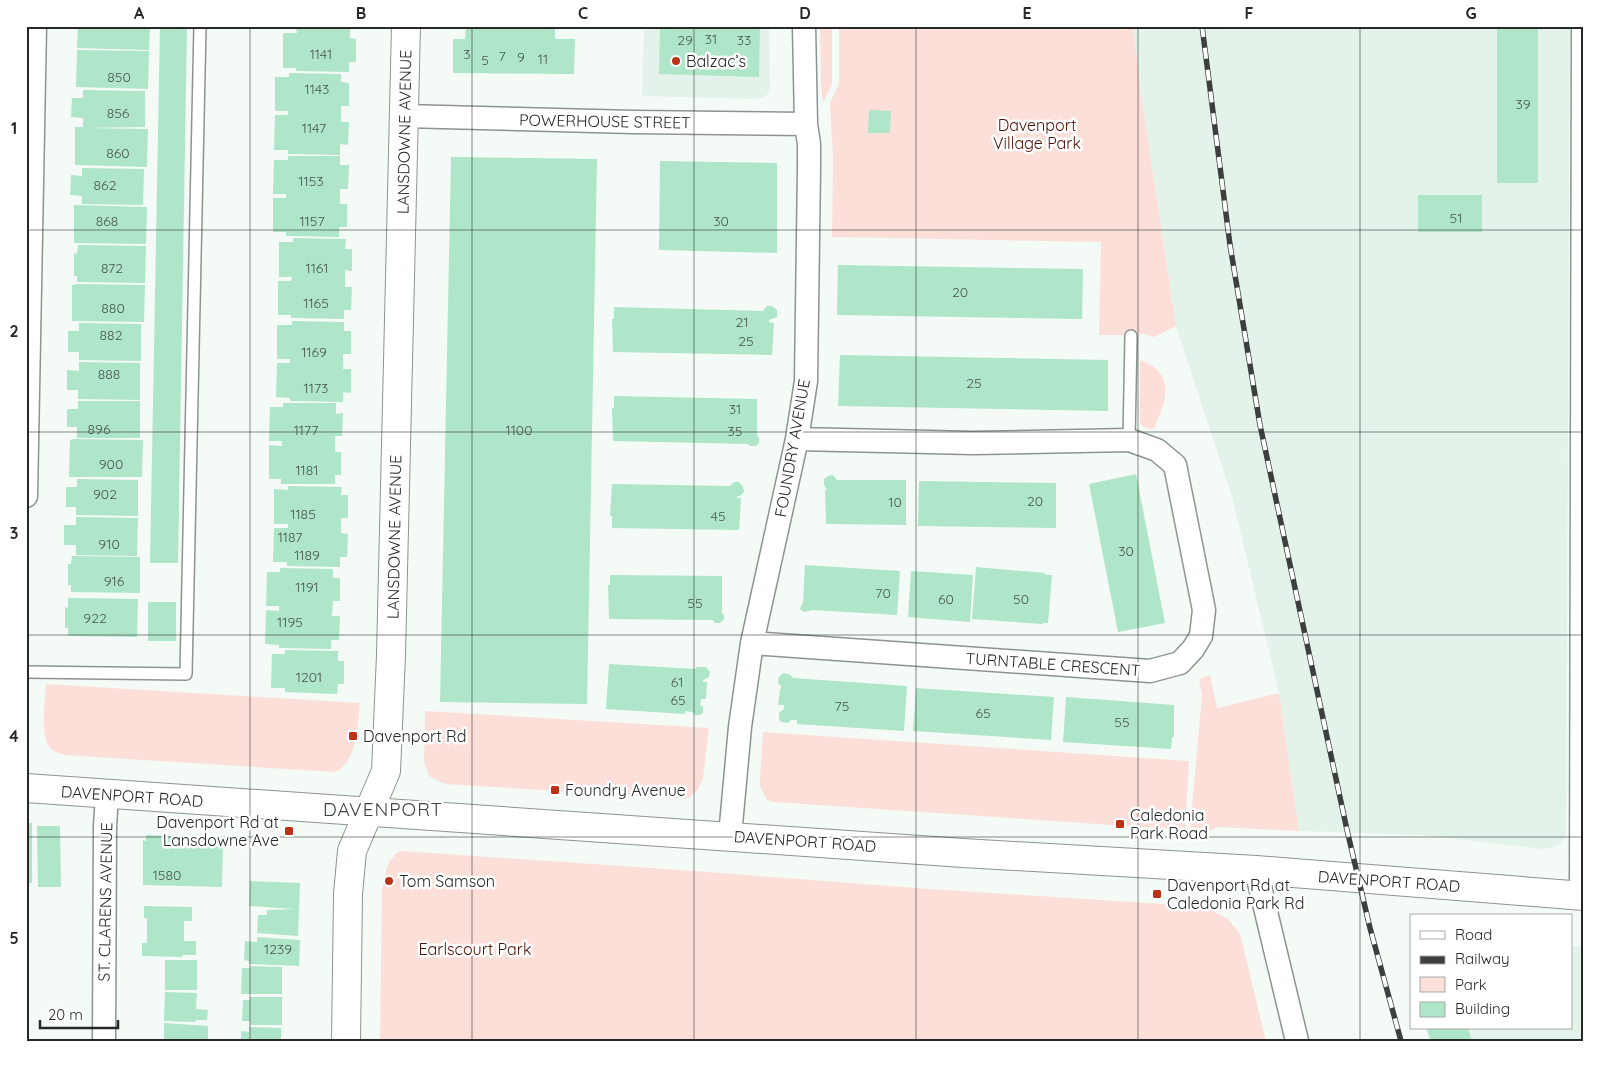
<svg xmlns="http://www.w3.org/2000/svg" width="1610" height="1067" font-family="Quicksand,sans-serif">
<rect width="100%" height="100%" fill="#f4fbf7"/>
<!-- built -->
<path fill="#e4f3ea" d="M644 26H769L770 88 768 94 763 98 754 99 642 96Z
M1133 26H1570L1566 835 1562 843 1554 847 1544 849 1420 835 1299 831 1279 693 1232 497 1176 326 1142 100Z
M1571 946 1584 947V1041H1432L1429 1028H1571Z"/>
<!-- green -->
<path fill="#fcdfd9" d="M820 26H832V84L823 103 821 85Z
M839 26H1133L1142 100 1176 326 1154 337 1142 333 1141 335H1099L1101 242 832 237 833 157 830 103 839 83Z
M1140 360C1177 373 1166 402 1154 428 1148 430 1143 427 1140 423Z
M1210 675 1217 708 1279 693 1299 831 1218 827 1209 831 1190 830 1202 695 1199 679Z
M46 684 360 703C358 723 357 765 334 772L64 755C59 753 54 752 50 748 40 737 45 699 46 684Z
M425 711 709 728 703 778 698 790 687 799 445 784 429 776 424 762Z
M763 732 1189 761 1185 830 774 802 767 800 760 787V777Z
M401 851 681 870 929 889 1162 904 1209 909 1228 919 1240 934 1266 1041H380L382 889 388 864 396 853Z"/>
<!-- building -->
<path fill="#afe5c9" d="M78 26H150L149 50 77 48Z
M160 26H187L178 563H150Z
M283 26H350V38L356 39V62H349V72L296 71V68H283V33H297L296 29H283Z
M466 26H555V39H575L574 74 453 73V39H465Z
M660 26H760L759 77 659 74Z
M1497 26H1538V183H1497Z
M77 50 149 51 148 89 76 87Z
M289 73 341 74V82L349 83V106H341V122H349L348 145 340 144V155L288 154V150H274L275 115H288V111H275V77H289Z
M83 90 145 91V127L86 128 148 129 147 167 75 165V127H83V118L71 117 72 98H83Z
M869 110 891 111 890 133H868Z
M288 156H340V165H349L348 189H340V204H347V227H339V237L286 236V232H273V198H286V194H273L274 160H288Z
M451 157 597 159 587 704 440 702Z
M660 161 777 163V253L659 250Z
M82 168 144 169 143 205 82 204V196L70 195 71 175 82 176Z
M1418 195H1482V232H1418Z
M74 205 147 207 146 244 74 243Z
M293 238 346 239 345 249H352V271L345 270V287H352L351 310H344V319L291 318V315H278V281H291L292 277H279V242H293Z
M78 245 146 246 145 283 77 282V276H74V253L77 254Z
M838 265 1083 269 1082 319 837 315Z
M77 284 145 285 144 322 72 321V285Z
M767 306H772L777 310V317L769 320V322L774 323 772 355 613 352 612 319H614V307L763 311Z
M292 321 344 322V331H351V354H343V369H351V393L343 392V402L290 401V398L276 397 277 363H290V359H277V325H292Z
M79 323 141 324V361L79 360V352H68V331H79Z
M840 355 1108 360V411L838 406Z
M79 362 140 363V400L78 399V390H67V370L79 371Z
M614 396 757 399V436L759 438V443L756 446H750L748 444 613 441 612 408H614Z
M78 401H140V438H77V427H67V409H78Z
M283 403H336V414L343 413 342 436H335V452H341V475H335V484H281V479H269V445L282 446V441H269L270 407H283Z
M74 439 143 440 142 477H69L70 440Z
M1136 474 1165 623 1118 632 1089 484Z
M833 475 837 480H906V525L826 524 825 490H827L824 485V479L828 476Z
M77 479 138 480V516L76 515V507H66V487H77Z
M919 481 1056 483V528L918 526Z
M734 482H739L743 487 744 492 740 496H737V498H741L739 530 612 528V516H610L612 484 730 486Z
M288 486 342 487 341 495H348V518H341V533L348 534 347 557H340V567L287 566V562H273L274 528H288V524H274V489L288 490Z
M76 517 138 518 137 556 76 555V545H64V525H76Z
M72 556 140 557V593L71 592V585H68V564H71Z
M805 565 900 571 897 615 812 610 804 612 800 609 803 602Z
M976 567 1045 573V575H1052L1048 623H1043L1042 624 972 619Z
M280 568 333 569V578H340V601H333L332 616H340L339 640H331V649L279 648V645L265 644 266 610 279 611V606H266L267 572H280Z
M911 571 973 575 970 622 908 617Z
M610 575 722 576V613L724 615V619L720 623H715L713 620 609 619 608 585H610Z
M68 598 138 599 137 637 68 636V628H65V607L68 608Z
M148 602H176V641H148Z
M285 650 338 651V661H344V684H338L337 694 285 692V688H271L272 654H285Z
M609 664 696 669V667H706L710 672 709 677 703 680V682H707L706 699H701L700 705 703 707V713L700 715H695L692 712 685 711V714L606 709Z
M783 673 789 674 793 678 907 686 904 731 797 724V720H791L788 723 782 722 779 720V713L784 709V705H778L780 689H781V686L778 683 779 677Z
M916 688 1054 697 1051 740 913 731Z
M1066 697 1174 705V737H1172L1171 749 1063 742Z
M26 823H32V883H26Z
M37 826H60L61 887H38Z
M146 835 221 838V844L223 843 222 887 143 885V840L146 841Z
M250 881 300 883 298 936 257 933 258 915H267V910L294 909 249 906Z
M144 906 192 907V921H184V941H196V955H182V957L142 956V943H147V918H144Z
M257 937 300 940 299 966 249 964V961L244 960 245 941 257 942Z
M165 960H197V990H165Z
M250 966 282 967V994H241L242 968H251Z
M165 992 197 993 196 1009 208 1010 207 1020H196L195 1022 164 1021Z
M250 997H282V1025H250V1021H242L243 1000H250Z
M164 1023 208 1026V1039L164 1041Z
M249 1027 281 1028V1041H241V1031L249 1032Z
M1426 1028H1468L1472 1041H1431Z"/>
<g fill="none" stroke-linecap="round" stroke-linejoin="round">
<!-- lane casing -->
<g stroke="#8d9490" stroke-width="14">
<path id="lane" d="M1129 440 1131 336
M26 672 186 674 200 26"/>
</g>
<!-- street casing -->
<g stroke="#8d9490" stroke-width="25">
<path id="street" d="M404 116 633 122 806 124
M26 496 35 26
M752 643 1150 671 1180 663 1193 649 1201 636 1204 610 1175 465 1157 450 1129 440 973 443 797 439
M730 836 740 727 752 643 797 439 806 381 809 167V144L806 124 804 26
M1256 870 1297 1041
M1581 896 1583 26
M104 1041 105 827 107 794"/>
</g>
<!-- secondary casing -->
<g stroke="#8d9490" stroke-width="30">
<path id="secondary" d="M26 788 963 853 1256 870 1584 896
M346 1041 348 894 352 851 386 771 391 655 406 26"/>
</g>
<!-- lane -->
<use href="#lane" stroke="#fff" stroke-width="11"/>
<!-- street -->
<use href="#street" stroke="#fff" stroke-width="22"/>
<!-- secondary -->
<use href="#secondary" stroke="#fff" stroke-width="28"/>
<!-- rail casing -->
<g stroke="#3b3f3d" stroke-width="5.5">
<path id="rail" d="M1202 26 1230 245 1260 425 1347 830 1370 928 1401 1041"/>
</g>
<!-- rail -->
<use href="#rail" stroke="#fff" stroke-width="4" stroke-dasharray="11" stroke-linecap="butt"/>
</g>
<!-- grid -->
<path fill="none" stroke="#262927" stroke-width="1" stroke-opacity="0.55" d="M250 26V1041M472 26V1041M694 26V1041M916 26V1041M1138 26V1041M1360 26V1041M26 230H1584M26 432H1584M26 635H1584M26 837H1584"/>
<!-- markers -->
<g fill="#bd3117" stroke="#fff" stroke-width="2">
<circle cx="676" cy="61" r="5"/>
<rect x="348" y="731" width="10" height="10" rx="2.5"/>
<rect x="550" y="785" width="10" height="10" rx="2.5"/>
<rect x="1115" y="819" width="10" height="10" rx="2.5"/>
<rect x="284" y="826" width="10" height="10" rx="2.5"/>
<circle cx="389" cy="881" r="5"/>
<rect x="1152" y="889" width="10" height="10" rx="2.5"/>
</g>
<g text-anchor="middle" stroke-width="5" stroke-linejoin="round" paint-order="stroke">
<!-- number labels -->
<g font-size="14" fill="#485850">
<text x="711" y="44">31</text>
<text x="685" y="45">29</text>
<text x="744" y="45">33</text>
<text x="321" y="59">1141</text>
<text x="467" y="59">3</text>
<text x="502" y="61">7</text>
<text x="521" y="62">9</text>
<text x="543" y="64">11</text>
<text x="485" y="65">5</text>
<text x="119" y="82">850</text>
<text x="317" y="94">1143</text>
<text x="1523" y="109">39</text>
<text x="118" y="118">856</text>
<text x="314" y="133">1147</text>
<text x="118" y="158">860</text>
<text x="311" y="186">1153</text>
<text x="105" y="190">862</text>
<text x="1456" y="223">51</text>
<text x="107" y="226">868</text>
<text x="312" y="226">1157</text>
<text x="721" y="226">30</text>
<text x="112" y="273">872</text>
<text x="317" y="273">1161</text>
<text x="960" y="297">20</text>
<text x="316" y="308">1165</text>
<text x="113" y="313">880</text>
<text x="742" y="327">21</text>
<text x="111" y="340">882</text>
<text x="746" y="346">25</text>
<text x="314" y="357">1169</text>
<text x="109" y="379">888</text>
<text x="974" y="388">25</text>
<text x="316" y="393">1173</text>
<text x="735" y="414">31</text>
<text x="99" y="434">896</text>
<text x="306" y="435">1177</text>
<text x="519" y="435">1100</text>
<text x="735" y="436">35</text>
<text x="111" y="469">900</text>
<text x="307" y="475">1181</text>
<text x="105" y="499">902</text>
<text x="1035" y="506">20</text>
<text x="895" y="507">10</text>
<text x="303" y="519">1185</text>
<text x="718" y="521">45</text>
<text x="290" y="542">1187</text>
<text x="109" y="549">910</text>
<text x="1126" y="556">30</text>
<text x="307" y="560">1189</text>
<text x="114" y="586">916</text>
<text x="307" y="592">1191</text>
<text x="883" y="598">70</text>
<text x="946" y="604">60</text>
<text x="1021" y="604">50</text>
<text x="695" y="608">55</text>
<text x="95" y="623">922</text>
<text x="290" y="627">1195</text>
<text x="309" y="682">1201</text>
<text x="677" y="687">61</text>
<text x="678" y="705">65</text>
<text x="842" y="711">75</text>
<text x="983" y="718">65</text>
<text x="1122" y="727">55</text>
<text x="167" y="880">1580</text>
<text x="278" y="954">1239</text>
</g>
<!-- poi labels -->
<g font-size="16" fill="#262927" stroke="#fff" text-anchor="start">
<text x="686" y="67">Balzac’s</text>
<text x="363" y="742">Davenport Rd</text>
<text x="565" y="796">Foundry Avenue</text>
<text x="1130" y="821">Caledonia<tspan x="1130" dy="18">Park Road</tspan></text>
<text x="279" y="828" text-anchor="end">Davenport Rd at<tspan x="279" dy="18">Lansdowne Ave</tspan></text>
<text x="399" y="887">Tom Samson</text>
<text x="1167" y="891">Davenport Rd at<tspan x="1167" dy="18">Caledonia Park Rd</tspan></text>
</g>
<!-- street labels -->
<g font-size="16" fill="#262927" stroke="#fff">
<text transform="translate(605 121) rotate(1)" y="6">POWERHOUSE STREET</text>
<text transform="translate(404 132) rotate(-89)" y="6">LANSDOWNE AVENUE</text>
<text transform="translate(792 448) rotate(-80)" y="6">FOUNDRY AVENUE</text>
<text transform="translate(394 537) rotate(-89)" y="6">LANSDOWNE AVENUE</text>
<text transform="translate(1053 664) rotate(4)" y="6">TURNTABLE CRESCENT</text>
<text transform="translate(132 796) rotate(4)" y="6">DAVENPORT ROAD</text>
<text transform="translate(805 841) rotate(4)" y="6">DAVENPORT ROAD</text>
<text transform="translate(1389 881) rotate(4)" y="6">DAVENPORT ROAD</text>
<text transform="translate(105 902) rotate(-89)" y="6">ST. CLARENS AVENUE</text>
</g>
<!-- park labels -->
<g font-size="16" fill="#511106" stroke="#fff">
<text x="1037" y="131">Davenport<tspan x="1037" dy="18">Village Park</tspan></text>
<text x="475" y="955">Earlscourt Park</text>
</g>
<!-- quarter labels -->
<g font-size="19" letter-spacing="1" fill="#3d4340" stroke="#fff">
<text x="383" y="816">DAVENPORT</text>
</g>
</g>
<!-- border -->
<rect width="1610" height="1067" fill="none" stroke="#ffffff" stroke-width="55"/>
<!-- legend -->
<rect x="1410" y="914" width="162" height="115" fill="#ffffff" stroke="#a8a9a9"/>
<rect x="1420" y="931" width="25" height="8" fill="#ffffff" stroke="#a8a9a9"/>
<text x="1455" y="940" font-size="15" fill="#262927">Road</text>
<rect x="1420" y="956" width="25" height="8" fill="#3b3f3d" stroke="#a8a9a9"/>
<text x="1455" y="964" font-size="15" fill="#262927">Railway</text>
<rect x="1420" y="977" width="25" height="15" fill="#fcdfd9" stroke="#a8a9a9"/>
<text x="1455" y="990" font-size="15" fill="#262927">Park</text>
<rect x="1420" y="1002" width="25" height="15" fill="#afe5c9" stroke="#a8a9a9"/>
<text x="1455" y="1014" font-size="15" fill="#262927">Building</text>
<!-- scale -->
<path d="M40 1020v8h78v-8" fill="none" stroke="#262927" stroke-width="2.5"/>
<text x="48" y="1020" font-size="15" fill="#262927" stroke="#ffffff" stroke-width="4" paint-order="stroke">20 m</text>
<rect x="28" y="28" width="1554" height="1012" fill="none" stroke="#262927" stroke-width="2"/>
<g font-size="16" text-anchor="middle" font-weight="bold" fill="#262927">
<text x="139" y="19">A</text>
<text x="361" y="19">B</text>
<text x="583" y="19">C</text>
<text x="805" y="19">D</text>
<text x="1027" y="19">E</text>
<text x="1249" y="19">F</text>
<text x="1471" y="19">G</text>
<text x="14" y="134">1</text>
<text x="14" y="337">2</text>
<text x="14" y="539">3</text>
<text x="14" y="742">4</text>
<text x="14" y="944">5</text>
</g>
</svg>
